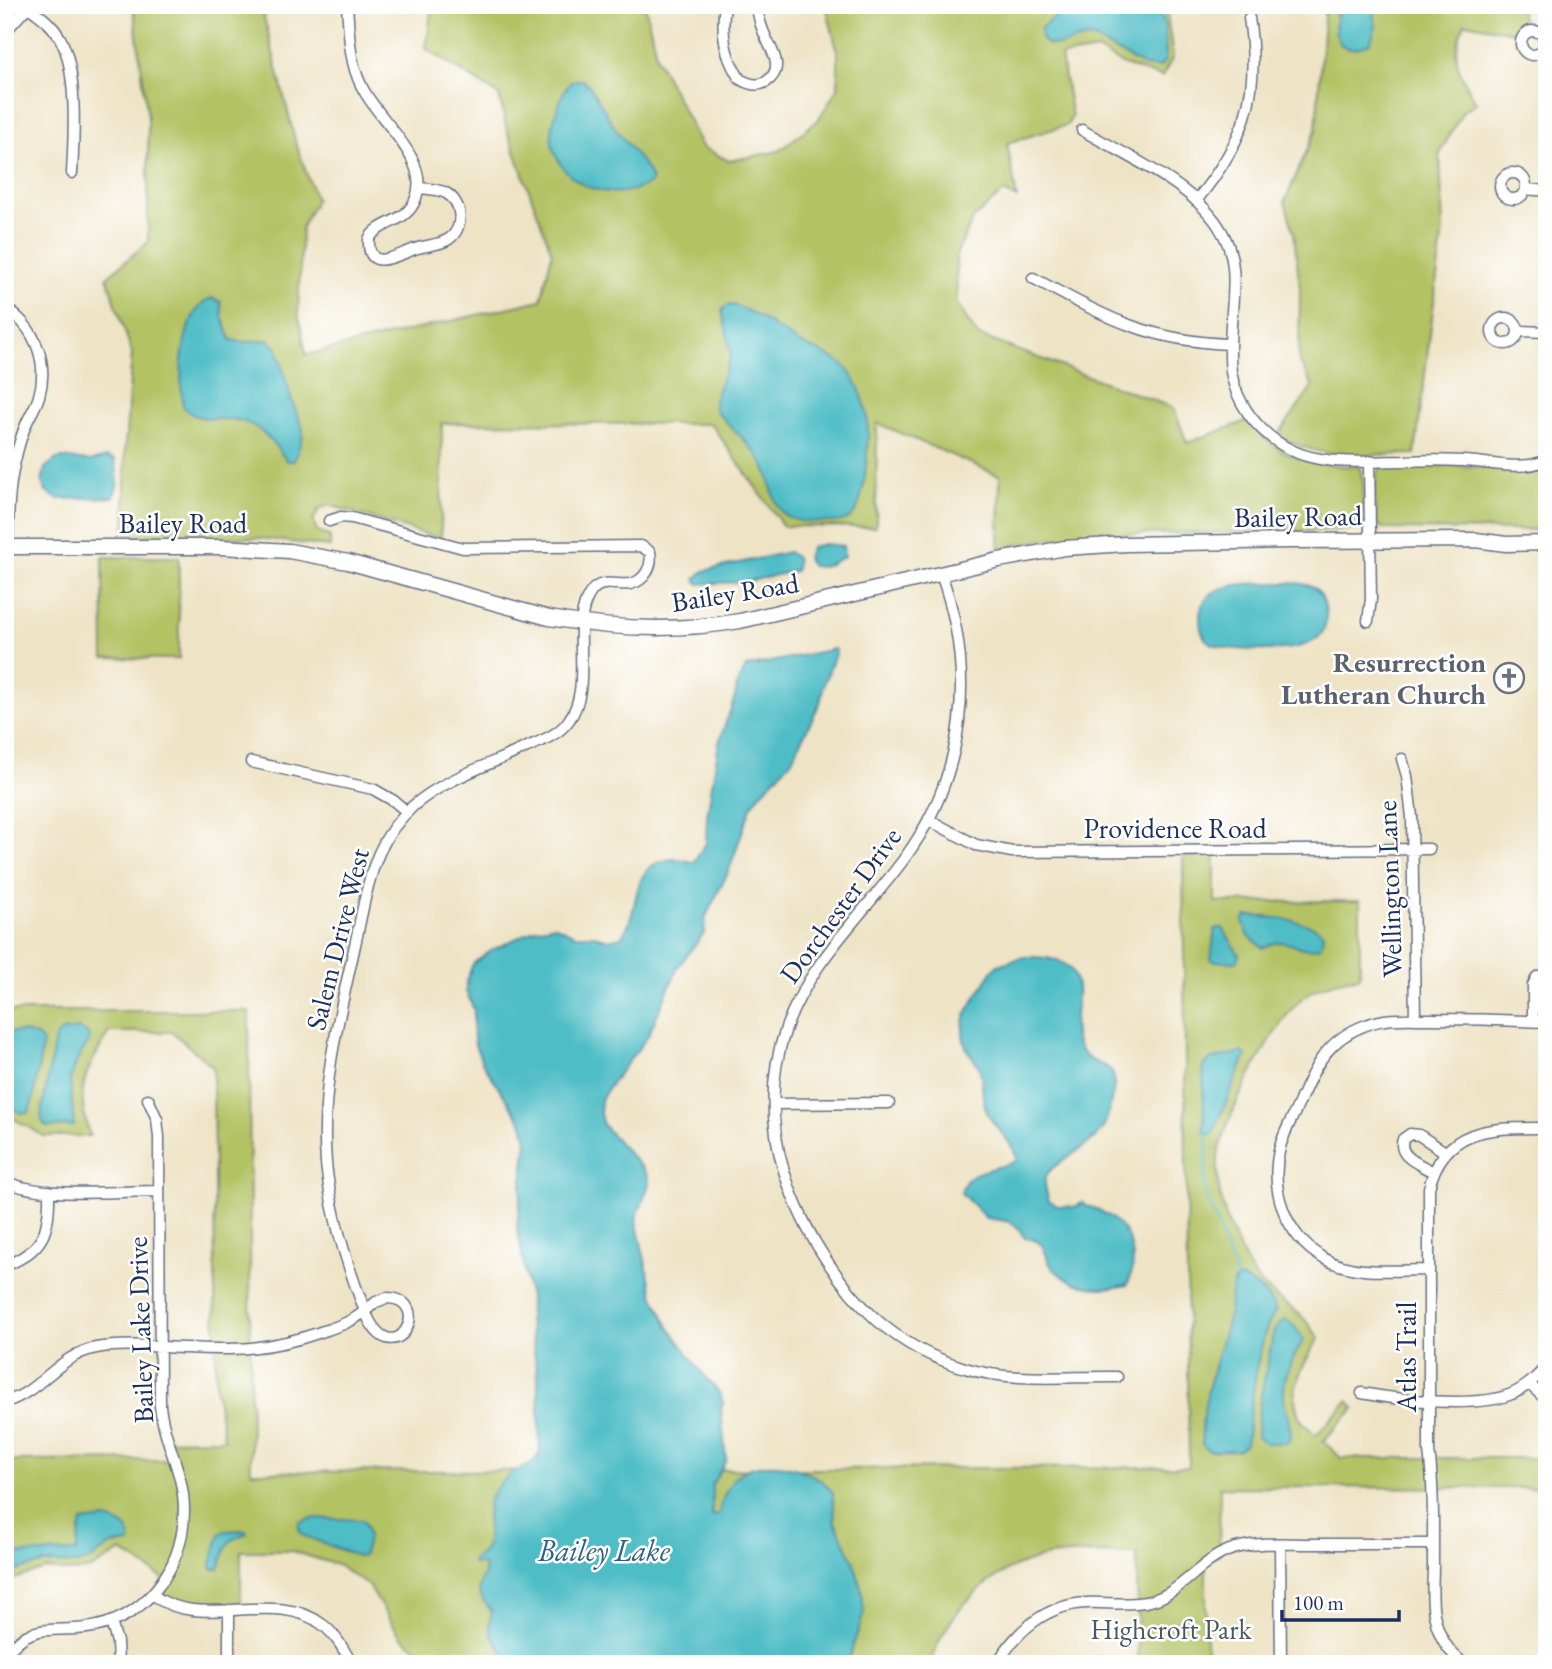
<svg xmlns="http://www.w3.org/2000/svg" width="1552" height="1669" font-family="'EB Garamond',serif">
<rect width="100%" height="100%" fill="#fff"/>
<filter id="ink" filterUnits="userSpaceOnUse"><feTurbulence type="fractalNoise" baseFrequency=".0143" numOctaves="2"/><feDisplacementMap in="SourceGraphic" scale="14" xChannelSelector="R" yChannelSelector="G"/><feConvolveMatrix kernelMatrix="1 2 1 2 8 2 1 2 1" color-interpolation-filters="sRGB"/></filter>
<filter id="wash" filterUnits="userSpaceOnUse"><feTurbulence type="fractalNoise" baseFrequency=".00686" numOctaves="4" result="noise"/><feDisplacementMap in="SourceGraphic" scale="28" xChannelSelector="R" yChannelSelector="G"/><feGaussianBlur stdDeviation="1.57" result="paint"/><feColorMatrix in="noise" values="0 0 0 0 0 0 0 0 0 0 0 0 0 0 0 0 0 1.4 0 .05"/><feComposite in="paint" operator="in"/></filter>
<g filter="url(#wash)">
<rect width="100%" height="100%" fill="#eee3c5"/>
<!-- green -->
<path fill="#b3c264" stroke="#677861" stroke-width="2" d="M133 5H261L296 144 316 200 302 226 298 312 306 355 541 300 552 253 507 130 499 95 426 49 432 5H645L657 59 702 147 729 161 779 151 818 120 838 88V54L826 5H1166L1173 57 1162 77 1124 65 1097 50 1061 56 1072 117 1067 125 1007 143 1017 198 1003 192 973 219 956 255 957 304 977 335 1174 408 1187 443 1247 421C1279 458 1310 466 1358 466 1366 475 1364 515 1360 528L1352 530 1091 535 1047 539 999 549 1000 476 877 423 876 527 783 526 711 424 442 423 441 539 329 505 319 509 313 521 317 531 330 537V547L259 538 125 536V448L132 353 107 277 148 242V118Z
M1325 5H1519L1524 27 1518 33 1465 23C1448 60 1459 70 1476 103L1463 111 1440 153 1443 229 1415 454C1369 454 1319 462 1278 435L1313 386 1299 361 1300 289 1294 233 1285 201 1316 130Z
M1452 465 1519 471 1547 465V530L1385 529C1380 526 1379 527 1377 520 1374 510 1374 475 1380 467Z
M103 557H179V659L104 658Z
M1215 855V902L1360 901V977C1340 980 1321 984 1305 996 1277 1016 1220 1125 1218 1159 1216 1184 1223 1214 1234 1237 1240 1250 1248 1268 1257 1279 1267 1292 1285 1302 1298 1313 1306 1319 1312 1329 1319 1338 1305 1362 1286 1389 1300 1418 1303 1424 1311 1430 1316 1435L1348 1401 1355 1408 1323 1441 1341 1458H1547V1488L1220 1487 1219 1555 1206 1562V1664H1138L1137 1554C1107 1554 1075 1551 1044 1557 989 1569 947 1612 930 1664H433L428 1656 401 1637 368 1585 337 1565 292 1551H241V1610L185 1609 153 1595 164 1579 121 1551 91 1569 73 1572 46 1569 5 1582V1461L176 1460 168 1440 224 1439 216 1390 213 1067 172 1032H109C85 1074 74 1087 90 1136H44L5 1114V1011H249L251 1472 1189 1467 1183 856Z"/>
<!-- water -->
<path fill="#4fbdc6" stroke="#357692" stroke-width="2" d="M1070 5H1158L1165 25 1166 59 1160 67 1144 66 1092 38C1076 38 1061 50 1045 43L1041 38V28Z
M1339 5H1371L1376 26 1370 43C1335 60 1331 32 1339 5Z
M574 80H582L589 85 615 128 647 169 652 180 650 183C614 205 561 187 552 144 550 131 554 119 558 107 562 95 564 87 574 80Z
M212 298 221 302 222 316 231 340 244 342 269 340 277 348 292 402 303 429V436L294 461H287C275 445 262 426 241 421 222 416 195 424 183 406 178 377 181 309 212 298Z
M733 305C758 313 776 329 798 342 814 351 836 355 848 370 858 383 864 398 867 414 870 433 866 506 851 517 843 523 829 522 819 522 810 522 796 522 788 517 773 509 772 484 766 470 754 444 731 431 715 409L714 401 731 354 722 310 727 306Z
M61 458 91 461 107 457 115 460 118 482 114 497 58 499 46 492 42 482 45 468 55 460Z
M824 544 843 546 844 557 823 567 812 566C805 559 807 554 812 547Z
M788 552 796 557 797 564 795 571 745 582 699 584 695 579 704 571Z
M1278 583C1288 583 1301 582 1310 586 1326 591 1330 620 1322 633 1314 645 1296 648 1283 649 1266 651 1223 651 1209 642 1201 637 1200 626 1200 618 1200 579 1251 584 1278 583Z
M834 649 836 651 824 684 820 703 791 761 762 792 751 807 729 870 706 916 704 933 678 967 648 1036 608 1088 601 1100 600 1114 603 1125 644 1170 649 1179 648 1187 636 1220 653 1295 669 1327 699 1369 720 1394 723 1403 721 1409 726 1460 712 1485V1516L718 1515C722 1501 728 1480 742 1472 768 1456 816 1468 833 1493L835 1522 854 1562 862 1592 864 1613 847 1664H510L491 1634 489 1625 492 1612C488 1606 481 1599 479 1592 476 1580 490 1575 482 1564H472L473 1559C497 1550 483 1520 489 1500 493 1491 506 1476 515 1471 528 1464 532 1467 540 1452L538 1377 529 1320 530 1299 517 1227 527 1140 523 1124 483 1064 475 1045 473 1031 474 1010 466 991 467 979 473 964 490 951 536 929 554 925 575 935H595L608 940 621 937C644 910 625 859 678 859 683 859 688 862 694 862L706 843 707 816 719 742 735 697 737 684 746 667Z
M1246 916C1265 916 1310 920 1323 933L1321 946C1305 954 1296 943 1280 942 1273 942 1269 946 1263 948L1248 935 1243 921Z
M1223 928 1239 955 1237 962 1214 961 1211 959 1215 929Z
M1024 957C1055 956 1080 961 1077 998 1076 1013 1072 1025 1076 1040 1088 1078 1125 1049 1111 1101 1109 1109 1108 1119 1104 1126 1093 1148 1047 1164 1045 1179 1044 1186 1047 1193 1048 1200L1058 1206 1076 1207 1083 1202 1086 1206C1122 1214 1144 1250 1127 1285 1100 1291 1073 1289 1053 1268 1042 1257 1051 1241 1025 1238 1011 1217 1008 1222 986 1218L961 1193C966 1166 997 1172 1017 1160 1014 1142 996 1130 988 1114 980 1099 984 1082 979 1067 976 1060 969 1055 967 1049 953 1017 978 998 992 971L998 965Z
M79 1029 88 1034 90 1041 79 1056 70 1080 74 1126 47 1127 43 1123 41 1115 55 1038 62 1031Z
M5 1032C18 1032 36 1030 43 1042L33 1098 29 1113H21L5 1105Z
M1242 1052 1246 1055 1213 1133 1208 1135 1204 1131 1203 1066 1209 1060Z
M1239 1278C1254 1281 1270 1297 1276 1310L1266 1329 1257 1365 1246 1444 1238 1450 1209 1451 1202 1445C1198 1411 1219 1352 1228 1318 1230 1308 1229 1296 1233 1286 1235 1280 1235 1281 1239 1278Z
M1285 1319 1294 1326 1304 1339C1292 1360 1280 1379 1285 1404 1287 1415 1291 1426 1291 1438L1287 1443H1266L1257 1437 1259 1406 1274 1330Z
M312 1518 362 1520C371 1530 368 1544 363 1556L359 1557 302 1535 298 1526 300 1522Z
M106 1519C120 1522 132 1528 130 1543L111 1545 90 1560 76 1564 45 1563 5 1574V1554L76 1552 82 1522Z
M242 1530 246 1531 247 1533C223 1542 228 1545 219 1568L212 1569 211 1564 220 1534 225 1531Z"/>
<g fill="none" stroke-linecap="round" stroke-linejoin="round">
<!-- stream -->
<path stroke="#4fbdc6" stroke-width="2.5" d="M1208 1135 1204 1188 1237 1279"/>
</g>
</g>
<g filter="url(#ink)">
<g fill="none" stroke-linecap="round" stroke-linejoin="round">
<!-- minor casing -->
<g stroke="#656e82" stroke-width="13">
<path id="minor" d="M347 5C349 32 349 61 361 85 376 119 431 158 416 198 407 224 380 220 369 239 367 276 400 253 418 248 428 245 440 245 449 239 465 227 462 202 446 193 438 189 428 189 419 188
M725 5C721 32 724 56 740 79 748 84 757 87 766 82 787 68 770 49 764 33 760 24 758 15 757 5
M28 7C41 16 52 24 60 38 78 70 74 137 72 173
M1521 43a12 12 0 1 1 24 0a12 12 0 1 1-24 0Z
M5 32 29 5
M1082 130C1126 156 1197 186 1222 232 1239 261 1233 293 1231 325 1230 341 1229 356 1231 372 1239 416 1276 452 1320 459 1348 464 1377 461 1405 461 1424 460 1444 460 1463 461 1492 462 1520 472 1547 460
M1500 186a13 13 0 1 1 26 0a13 13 0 1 1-26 0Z
M1526 189 1547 191
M1196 201C1245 141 1261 95 1249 18
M1033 278C1104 316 1147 341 1230 344
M5 308C35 326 49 362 39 396 37 404 32 412 28 420 22 433 18 447 15 461 8 489 8 518 8 547
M1492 331a13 13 0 1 1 26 0a13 13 0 1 1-26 0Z
M1519 331 1547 332
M941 574C976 671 966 775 904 859 863 915 810 961 786 1028 760 1102 777 1176 815 1242 852 1304 894 1347 965 1368 1013 1383 1067 1376 1117 1377
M1368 621 1371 599 1369 461
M1402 759 1407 776 1412 817 1415 1019
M251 762 373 789 394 801 407 812
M929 820 976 845 1012 852 1429 849
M1533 1021V985L1537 977 1547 976
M774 1104 889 1103
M1433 1172C1420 1164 1397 1157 1403 1139L1410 1134 1419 1135 1445 1152
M5 1181C42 1199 116 1191 159 1191
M5 1266C44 1250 50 1231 49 1191
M1428 1270C1394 1270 1354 1276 1323 1258 1285 1235 1269 1189 1280 1147 1284 1132 1293 1117 1299 1103 1314 1067 1327 1039 1366 1025 1386 1017 1408 1019 1429 1019 1469 1019 1508 1020 1547 1022
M387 1298C437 1299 393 1380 365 1311L376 1302Z
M1529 1384 1547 1400
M1362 1393C1398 1400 1475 1408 1509 1395 1525 1389 1537 1378 1547 1365
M5 1402C41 1392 58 1355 96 1348 125 1343 157 1347 186 1348 235 1351 271 1349 318 1333 335 1327 351 1323 365 1311 346 1263 331 1215 326 1163 320 1089 339 1017 355 945 362 914 367 881 379 853 387 835 399 819 413 806 444 779 489 765 525 748 541 741 559 735 569 720 595 685 568 623 591 592 601 578 616 586 630 584 645 581 653 566 650 552L641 546 463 548 352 518 341 517 329 521
M1280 1544 1281 1664
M153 1595C200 1632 275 1587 323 1625 336 1635 344 1650 352 1664
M229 1610V1664
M111 1622 117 1642 118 1664
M5 1656C31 1620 52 1633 87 1628 146 1620 184 1567 184 1510 184 1471 164 1443 160 1406L159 1137 157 1119 148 1099
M997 1664C1016 1631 1046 1605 1086 1603 1107 1602 1129 1606 1150 1601 1182 1593 1199 1561 1230 1550 1255 1541 1284 1544 1310 1544 1351 1544 1392 1544 1433 1544
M1465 1664C1448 1653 1438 1634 1434 1614 1431 1599 1433 1581 1433 1565 1433 1527 1434 1489 1429 1451V1188C1444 1125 1494 1128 1547 1128"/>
</g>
<!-- major casing -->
<g stroke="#656e82" stroke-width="17">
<path id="major" d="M5 547H221L289 551 348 562 549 618C612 629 677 632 740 621L999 560 1065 548 1126 544 1288 541 1476 540 1506 544 1547 543"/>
</g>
<!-- minor -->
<use href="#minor" stroke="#fff" stroke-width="10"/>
<!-- major -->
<use href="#major" stroke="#fff" stroke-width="14"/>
</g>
</g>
<!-- icons -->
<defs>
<g id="church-ring" transform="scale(1.575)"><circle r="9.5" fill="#fff" stroke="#6b7280" stroke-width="1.5"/><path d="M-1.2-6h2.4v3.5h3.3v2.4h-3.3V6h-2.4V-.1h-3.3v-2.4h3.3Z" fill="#6b7280"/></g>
</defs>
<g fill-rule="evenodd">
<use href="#church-ring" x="1509" y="678"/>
</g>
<g text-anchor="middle" stroke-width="5" stroke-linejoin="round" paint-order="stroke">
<!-- street labels -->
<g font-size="28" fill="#1b2f5e" stroke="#fff">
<text transform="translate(1298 516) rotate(-1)" y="10">Bailey Road</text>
<text x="183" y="533">Bailey Road</text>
<text transform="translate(735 592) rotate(-9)" y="10">Bailey Road</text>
<text x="1175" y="838">Providence Road</text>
<text transform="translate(1389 889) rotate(-92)" y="10">Wellington Lane</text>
<text transform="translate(840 905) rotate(-54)" y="10">Dorchester Drive</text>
<text transform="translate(337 939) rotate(-76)" y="10">Salem Drive West</text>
<text transform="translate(140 1330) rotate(-92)" y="10">Bailey Lake Drive</text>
<text transform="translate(1406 1357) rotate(-90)" y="10">Atlas Trail</text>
</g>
<!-- worship labels -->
<g font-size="28" font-weight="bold" fill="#5b616d" stroke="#fff" text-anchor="end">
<text x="1486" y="672">Resurrection<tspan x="1486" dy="32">Lutheran Church</tspan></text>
</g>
<!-- park labels -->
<g font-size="28" fill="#495b60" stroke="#fff">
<text x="1171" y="1639">Highcroft Park</text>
</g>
<!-- water labels -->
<g font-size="30" font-style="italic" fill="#2d6182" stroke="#fff">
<text x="604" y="1561">Bailey Lake</text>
</g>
</g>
<!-- margin -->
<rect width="1552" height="1669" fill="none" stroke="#fff" stroke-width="28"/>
<!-- scale -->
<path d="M1282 1610v10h117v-10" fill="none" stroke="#1b2f5e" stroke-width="3.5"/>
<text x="1293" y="1610" font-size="21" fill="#1b2f5e" stroke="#ffffff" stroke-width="5" paint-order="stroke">100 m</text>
</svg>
